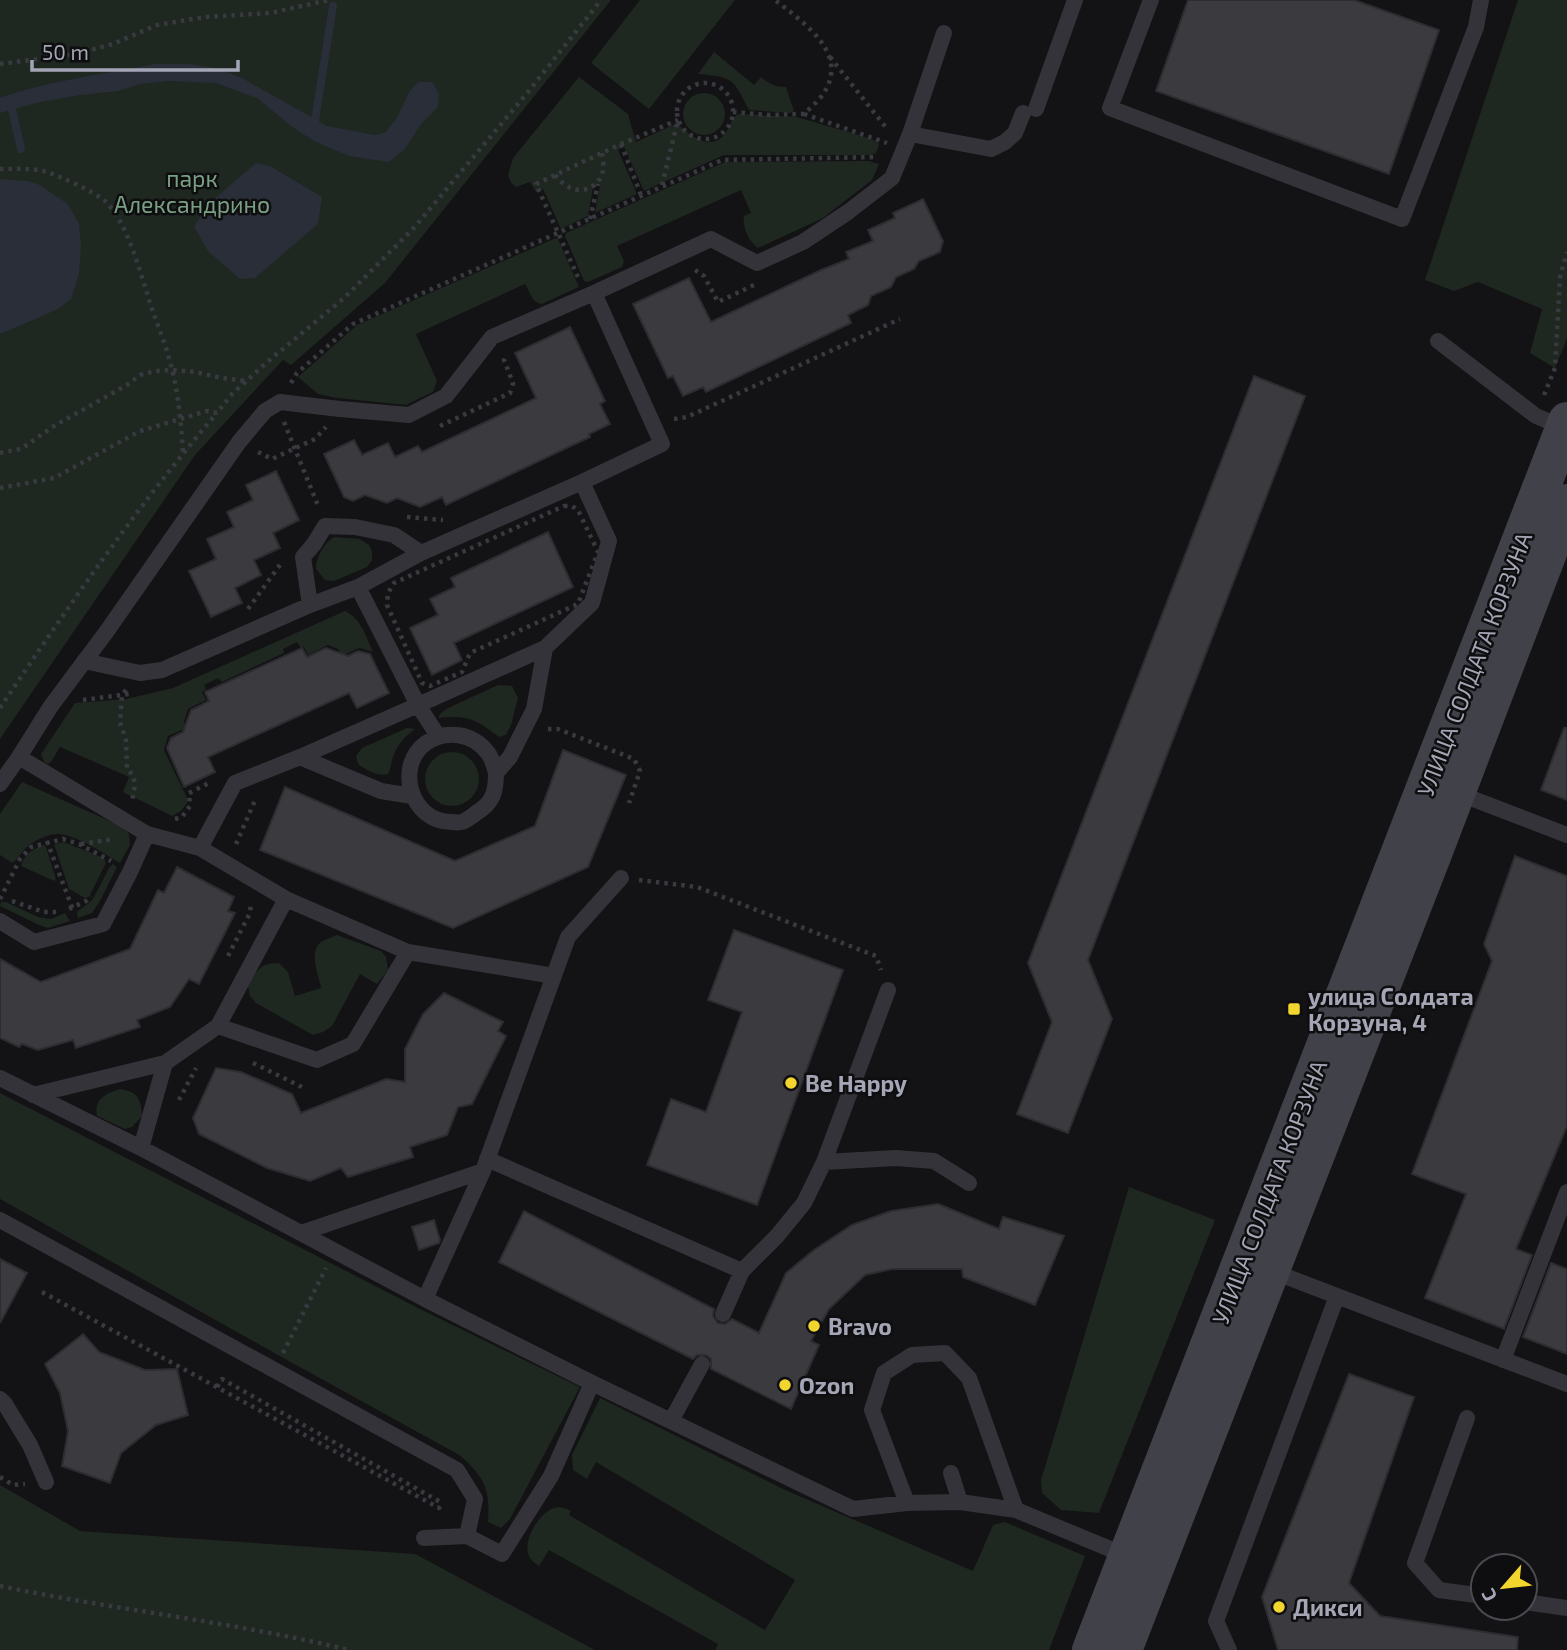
<svg xmlns="http://www.w3.org/2000/svg" width="1567" height="1650" font-family="'Exo 2',sans-serif">
	<style>
		.green { fill: #1f2721 }
		.water { fill: #292e38 }
		.lines { fill: none; stroke-linecap: round; stroke-linejoin: round }
		.stream { stroke: #292e38; stroke-width: 8 }
		.building { fill: #3a3a3f; stroke: #2d2c30; stroke-width: 2 }
		.path { stroke: #393a40; stroke-width: 4.5; stroke-dasharray: 3.5 5; stroke-linecap: butt }
		.lane { stroke: #343339; stroke-width: 16 }
		.secondary { stroke: #414249; stroke-width: 38 }
		.poi-dot { fill: #f2d62d; stroke: #0e0d0f; stroke-width: 2.5 }
		.labels { text-anchor: middle; dominant-baseline: central; stroke-width: 5; stroke-linejoin: round; paint-order: stroke }
		.park-label { font-size: 23px; fill: #7aa084; stroke: #0e0d0f }
		.street-label { font-size: 23px; fill: #a4a6b5; stroke: #0e0d0f }
		.poi-label { font-size: 23px; font-weight: bold; fill: #a4a6b5; stroke: #0e0d0f; text-anchor: start }
	</style>
	<rect width="100%" height="100%" fill="#131214"/>
	<path class="green" d="M 0,0 L 611,0 L 385,283 L 291,365 L 283,360 L 195,455 L 0,739 Z
		M 640,0 L 735,0 L 649,109 L 591,63 Z
		M 1518,0 L 1567,0 L 1567,339 L 1555,368 L 1530,353 L 1542,309 L 1478,282 L 1454,291 L 1425,280 Z
		M 714,52 L 754,85 L 761,77 C 770,84 775,87 786,87 L 794,111 L 790,113 L 749,110 C 733,79 734,77 698,74 Z
		M 579,77 L 628,114 L 636,142 L 673,125 L 679,125 C 691,136 710,152 725,134 C 730,127 731,119 738,114 L 797,117 L 862,136 L 876,141 L 879,144 L 876,153 L 870,155 L 724,155 L 644,191 L 624,147 L 618,150 L 637,194 L 595,213 L 600,185 L 593,188 L 588,216 L 561,229 L 543,189 L 536,192 L 530,182 L 516,187 L 511,183 L 508,175 L 513,158 Z
		M683 114a21 21 0 1 1 42 0a21 21 0 1 1-42 0Z
		M 869,161 L 879,164 L 872,180 L 823,218 L 758,248 C 749,242 742,227 744,216 L 751,213 L 741,190 L 617,246 L 624,261 L 622,267 L 588,282 L 584,281 L 565,236 L 566,233 L 725,162 Z
		M 556,238 L 558,239 L 579,287 L 542,304 C 531,302 530,292 525,284 L 416,334 L 437,381 L 433,392 L 406,405 L 337,398 L 318,394 L 298,377 L 357,325 Z
		M 334,537 L 360,539 L 369,545 L 372,551 L 372,560 L 367,567 L 334,581 L 325,580 L 316,569 C 316,557 324,543 334,537 Z
		M 345,611 C 361,618 366,637 373,652 L 359,648 L 342,656 L 338,649 L 328,645 L 308,655 L 304,647 L 301,648 L 297,642 L 283,649 L 284,653 L 222,682 L 218,678 L 204,685 L 206,689 L 202,692 L 206,700 L 188,709 L 184,722 L 186,728 L 168,736 L 164,750 L 187,798 L 187,803 L 181,811 L 172,816 L 123,792 L 129,777 L 60,747 L 51,762 L 48,764 L 44,762 L 41,754 L 75,703 L 126,699 L 173,688 Z
		M 498,685 L 512,686 L 518,698 L 511,725 L 506,735 L 499,737 C 475,719 468,715 438,718 L 441,713 L 448,708 Z
		M 407,728 L 415,729 C 405,736 397,745 393,757 C 391,763 391,768 388,774 C 378,777 366,770 358,764 L 356,756 L 362,748 Z
		M425 779a27 27 0 1 1 54 0a27 27 0 1 1-54 0Z
		M 22,782 L 121,826 L 129,834 L 130,845 L 120,863 C 104,854 77,835 58,834 C 50,834 38,839 32,843 C 23,848 20,858 12,863 L 0,855 L 0,814 Z
		M 64,842 L 104,858 L 106,863 L 89,897 L 85,898 L 69,889 L 54,844 Z
		M 44,845 L 46,847 L 56,879 L 54,881 L 21,866 C 24,855 33,848 44,845 Z
		M 113,864 L 117,867 L 100,901 L 92,913 L 78,918 L 77,912 C 82,907 88,904 93,899 L 109,868 Z
		M 1,902 L 6,902 L 38,917 L 51,919 L 65,913 L 70,921 L 48,928 L 39,925 L 0,906 Z
		M 337,935 L 381,951 L 386,957 L 388,970 L 377,984 L 360,974 L 332,1026 L 323,1032 L 313,1035 L 256,1003 L 250,996 L 248,986 C 257,971 259,963 279,963 L 288,972 L 295,996 L 321,988 C 319,975 308,953 321,942 C 325,939 333,937 337,935 Z
		M 121,1089 C 139,1093 141,1099 142,1116 L 132,1127 L 125,1129 L 97,1116 C 93,1099 108,1092 121,1089 Z
		M 0,1093 L 420,1309 L 580,1387 L 510,1519 L 501,1528 L 488,1522 C 490,1488 485,1479 461,1456 L 269,1350 L 0,1199 Z
		M 1129,1187 L 1215,1220 L 1099,1513 L 1061,1510 L 1042,1493 L 1041,1480 Z
		M 600,1398 L 783,1489 L 973,1571 L 993,1525 L 1005,1522 L 1085,1556 L 1049,1650 L 715,1650 L 718,1644 L 549,1550 L 539,1566 C 535,1563 530,1560 528,1554 C 524,1538 539,1513 554,1508 C 560,1506 565,1508 571,1511 L 569,1515 L 765,1630 L 795,1580 L 596,1462 L 587,1479 L 573,1470 L 572,1455 Z
		M 0,1485 L 80,1531 L 415,1554 L 595,1650 L 0,1650 Z"/>
	<path class="water" d="M 154,64 L 189,64 L 217,68 L 242,78 L 327,126 L 375,135 L 386,132 L 398,116 L 409,92 L 418,82 L 432,82 L 439,93 L 438,107 L 421,124 L 405,149 L 389,162 L 349,156 L 314,141 L 291,126 L 257,98 L 216,83 L 167,81 L 140,84 L 118,91 L 80,95 L 40,102 L 0,113 L 0,98 C 51,80 101,75 154,64 Z
		M 256,163 L 270,166 L 322,197 L 318,224 L 255,278 L 240,279 L 208,251 L 194,226 L 213,200 Z
		M 0,179 L 27,181 L 38,184 L 68,204 L 79,224 L 81,246 L 79,274 L 71,299 L 58,309 L 0,334 Z"/>
	<g class="lines">
		<path class="stream" d="M 10,101 L 21,149
			M 314,127 L 333,6"/>
	</g>
	<path class="building" d="M 1188,0 L 1354,0 L 1439,30 L 1389,174 L 1156,91 Z
		M 923,199 L 943,241 L 940,252 L 919,261 L 914,269 L 896,277 L 891,287 L 871,296 L 868,305 L 848,315 L 851,323 L 706,392 L 703,387 L 683,396 L 673,376 L 668,378 L 633,304 L 689,278 L 711,322 L 821,270 L 849,259 L 846,252 L 873,241 L 868,230 L 895,218 L 893,213 Z
		M 570,327 L 605,401 L 600,404 L 610,424 L 589,434 L 590,437 L 446,505 L 442,497 L 420,507 L 397,498 L 387,503 L 365,495 L 353,501 L 344,497 L 324,454 L 354,440 L 362,455 L 388,443 L 395,457 L 418,446 L 422,452 L 536,398 L 515,353 Z
		M 1254,376 L 1305,396 L 1088,960 L 1112,1019 L 1068,1133 L 1017,1114 L 1052,1022 L 1028,963 Z
		M 276,471 L 299,520 L 273,533 L 280,548 L 254,560 L 261,575 L 235,588 L 242,603 L 211,617 L 189,571 L 216,559 L 207,539 L 234,527 L 227,512 L 253,500 L 246,485 Z
		M 548,532 L 573,587 L 454,643 L 462,660 L 432,675 L 410,628 L 438,615 L 430,599 L 455,587 L 451,578 Z
		M 302,648 L 307,657 L 326,648 L 348,656 L 358,651 L 370,654 L 389,693 L 357,708 L 349,693 L 208,757 L 215,772 L 184,787 L 167,748 L 171,738 L 183,732 L 191,710 L 209,701 L 205,692 Z
		M 1564,728 L 1567,728 L 1567,800 L 1541,790 Z
		M 563,750 L 626,775 L 588,867 L 453,928 L 260,850 L 285,787 L 455,861 L 535,826 Z
		M 1515,856 L 1567,876 L 1567,1126 L 1516,1249 L 1532,1255 L 1504,1329 L 1425,1298 L 1466,1194 L 1412,1174 L 1492,961 L 1484,944 Z
		M 177,867 L 234,897 L 228,911 L 235,913 L 199,984 L 189,979 L 170,1007 L 137,1020 L 140,1027 L 76,1048 L 73,1040 L 38,1050 L 22,1044 L 19,1047 L 0,1038 L 0,959 L 41,982 L 130,949 L 158,890 L 164,893 Z
		M 734,930 L 843,970 L 757,1205 L 647,1165 L 671,1099 L 706,1112 L 742,1012 L 708,1000 Z
		M 444,993 L 503,1022 L 498,1031 L 506,1036 L 472,1104 L 458,1107 L 447,1135 L 410,1147 L 413,1157 L 348,1177 L 341,1168 L 310,1181 L 267,1168 L 199,1134 L 193,1118 L 216,1068 L 241,1072 L 292,1094 L 301,1113 L 386,1079 L 405,1082 L 405,1049 L 423,1014 Z
		M 938,1204 L 999,1229 L 1003,1217 L 1064,1236 L 1035,1305 L 963,1277 L 962,1269 L 892,1269 L 865,1275 L 829,1309 L 811,1341 L 819,1345 L 791,1409 L 711,1369 L 711,1359 L 706,1355 L 697,1355 L 693,1359 L 499,1262 L 524,1211 L 714,1309 L 713,1316 L 718,1323 L 725,1324 L 732,1319 L 759,1333 L 786,1273 L 814,1250 L 852,1225 L 891,1211 Z
		M 434,1220 L 440,1240 L 439,1243 L 419,1250 L 412,1227 Z
		M 0,1259 L 27,1273 L 0,1323 Z
		M 1551,1263 L 1567,1269 L 1567,1354 L 1523,1337 Z
		M 83,1334 L 99,1352 L 145,1370 L 177,1369 L 188,1415 L 156,1425 L 121,1453 L 110,1483 L 62,1466 L 68,1431 L 60,1393 L 45,1364 Z
		M 1349,1374 L 1414,1397 L 1349,1583 L 1380,1616 L 1518,1637 L 1517,1650 L 1278,1650 L 1262,1597 Z"/>
	<g class="lines">
		<path class="path" d="M 830,57 L 888,130
			M 0,64 L 76,54 L 113,44 L 157,25 L 205,17 L 270,13 L 329,0
			M677 111a28 28 0 1 1 56 0a28 28 0 1 1-56 0Z
			M 733,112 L 769,115 L 804,114 C 809,109 815,104 820,98 C 854,56 804,23 775,0
			M 804,114 L 887,143
			M 621,144 L 641,195
			M 0,169 C 14,169 29,168 43,171 C 58,175 93,191 105,201 C 126,221 138,265 147,293 C 153,315 163,336 169,358 C 178,389 181,421 183,453
			M 555,175 C 560,181 565,186 573,189 C 587,193 601,184 603,170 C 604,165 603,158 602,153
			M 662,185 L 678,120
			M 590,219 L 598,184
			M 695,270 L 704,276 L 718,302 L 756,284
			M 578,277 L 536,184 L 621,144 L 678,120
			M 291,383 L 297,373 L 353,324 L 722,160 L 878,157
			M 1544,395 L 1555,368 L 1560,277 L 1567,252
			M 674,419 L 687,417 L 900,319
			M 284,422 L 319,508
			M 440,426 L 510,393 L 513,383 L 504,360 L 505,356
			M 258,452 L 272,459 L 315,439 L 326,427
			M 0,453 L 21,449 L 54,426 L 127,385 L 140,375 L 155,371 L 172,370 L 195,372 L 222,378 L 246,381
			M 0,488 L 54,478 L 140,431 L 207,411 L 217,413 L 232,394 L 266,363 L 343,299 L 413,229 L 528,92 L 601,0
			M 564,506 L 572,506 L 578,510 L 598,552 L 578,604 L 470,653 L 462,672 L 430,686 L 422,683 L 387,605 L 388,593 L 394,583 Z
			M 407,517 L 443,520
			M 248,609 L 282,562
			M 126,690 L 122,695 L 120,722 L 126,740 L 127,769 L 133,775 L 135,785 L 132,801 L 133,801
			M 83,700 L 129,694
			M 0,708 C 68,607 137,506 217,413
			M 548,729 L 558,729 L 634,759 L 640,771 L 629,803
			M 175,819 L 182,817 L 190,806 L 189,793 L 211,782
			M 47,841 L 73,910
			M 81,844 L 114,839
			M 236,844 L 256,798
			M 639,880 L 697,887 L 876,956 L 881,970
			M 0,899 L 20,859 L 31,847 L 63,839 L 79,844 L 111,861
			M 12,901 L 44,912 L 57,912
			M 69,909 L 86,901 L 91,896
			M 228,956 L 250,913 L 251,903
			M 253,1063 L 304,1088
			M 179,1100 L 196,1068
			M 42,1292 L 439,1508 L 442,1503
			M 283,1353 L 326,1268
			M 217,1387 L 222,1379 L 442,1503
			M 0,1477 L 13,1485 L 25,1484
			M 0,1586 C 116,1610 234,1622 349,1650"/>
		<path class="lane" d="M 1151,0 L 1110,108 L 1402,219 L 1476,27 L 1481,0
			M 1036,109 L 1075,0
			M 910,134 L 991,149 L 1005,142 L 1015,133 L 1023,113
			M 594,293 L 711,239 L 757,263 L 803,242 L 848,212 L 892,178 L 910,134 L 944,33
			M 1438,341 L 1536,416 L 1564,428
			M 358,587 L 418,705 L 438,736
			M 310,605 L 303,557 L 314,544 L 325,526 L 355,527 L 394,535 L 421,553
			M 19,757 L 147,834 L 200,848 L 286,899 L 408,952 L 554,976
			M 300,757 L 381,791 L 412,796
			M 496,773 C 494,766 492,758 488,753 C 473,733 446,729 426,743 C 394,766 411,822 451,822 C 455,822 459,823 462,822 C 467,820 472,816 476,813 C 493,803 496,792 496,773 L 510,757 L 534,709 L 545,648
			M 0,784 L 19,757 L 51,706 L 107,631 L 239,442 L 265,411 L 280,402 L 340,409 L 409,415 L 446,396 L 492,337 L 594,293 L 662,444 L 582,482 L 421,553 L 358,587 L 310,605 L 162,670 L 140,673 L 84,661
			M 1455,792 L 1567,835
			M 200,848 L 235,783 L 300,757 L 418,705 L 545,648 L 592,603 L 609,541 L 582,482
			M 0,921 L 34,942 L 103,924 L 130,872 L 147,834
			M 218,1026 L 286,899
			M 0,1078 L 141,1148 L 425,1299 L 592,1383 L 853,1509 L 907,1503 L 960,1502 L 1016,1510 L 1127,1556
			M 33,1095 L 165,1063 L 218,1026 L 317,1060 L 353,1044 L 408,952
			M 141,1148 L 165,1063
			M 487,1159 L 742,1271 L 777,1236 L 804,1203 L 824,1162 L 888,990
			M 824,1162 L 896,1158 L 934,1161 L 969,1183
			M 0,1220 L 457,1470 L 475,1499 L 467,1536 L 502,1554 L 551,1476 L 592,1383
			M 301,1233 L 483,1171 L 568,937 L 621,878
			M 1269,1270 L 1567,1384
			M 425,1299 L 483,1171
			M 723,1314 L 742,1271
			M 1503,1360 L 1567,1192
			M 0,1399 L 5,1404 L 30,1445 L 46,1482
			M 1467,1418 L 1415,1563 L 1439,1590 L 1483,1596
			M 671,1421 L 702,1364
			M 951,1473 L 960,1502
			M 907,1503 L 872,1410 L 884,1373 L 912,1355 L 945,1353 L 969,1378 L 1016,1510
			M 424,1538 L 467,1536
			M 1525,1602 L 1567,1608
			M 1229,1650 L 1216,1621 L 1337,1296"/>
		<path class="secondary" d="M 1091,1650 L 1567,421
			M 1123,1650 L 1434,851 L 1567,503"/>
	</g>
	<g class="poi-dot">
		<rect x="1287" y="1002" width="14" height="14" rx="3.5"/>
		<circle cx="791" cy="1083" r="7"/>
		<circle cx="814" cy="1326" r="7"/>
		<circle cx="785" cy="1385" r="7"/>
		<circle cx="1279" cy="1607" r="7"/>
	</g>
	<g class="labels">
		<g class="park-label">
			<text x="192" y="178">парк<tspan x="192" dy="26">Александрино</tspan></text>
		</g>
		<g class="street-label">
			<text transform="translate(1474 664) rotate(-69)">УЛИЦА СОЛДАТА КОРЗУНА</text>
			<text transform="translate(1269 1192) rotate(-69)">УЛИЦА СОЛДАТА КОРЗУНА</text>
		</g>
		<g class="poi-label">
			<text x="1308" y="996">улица Солдата<tspan x="1308" dy="26">Корзуна, 4</tspan></text>
			<text x="805" y="1083">Be Happy</text>
			<text x="828" y="1326">Bravo</text>
			<text x="799" y="1385">Ozon</text>
			<text x="1293" y="1607">Дикси</text>
		</g>
	</g>
	<g transform="translate(1504 1587) rotate(242)"><circle r="33" fill="#0e0d0f" stroke="#4a4a51" stroke-width="2"/>
	<path d="M0-5L12 26L0 18L-12 26Z" fill="#f2d62d"/>
	<text y="-10" font-size="19" font-weight="bold" text-anchor="middle" fill="#a4a6b5">С</text>
	</g>
	<path d="M32 60v10h206v-10" fill="none" stroke="#a4a6b5" stroke-width="3.5"/>
	<text x="42" y="60" font-size="21" fill="#a4a6b5" stroke="#0e0d0f" stroke-width="5" paint-order="stroke">50 m</text>
</svg>
